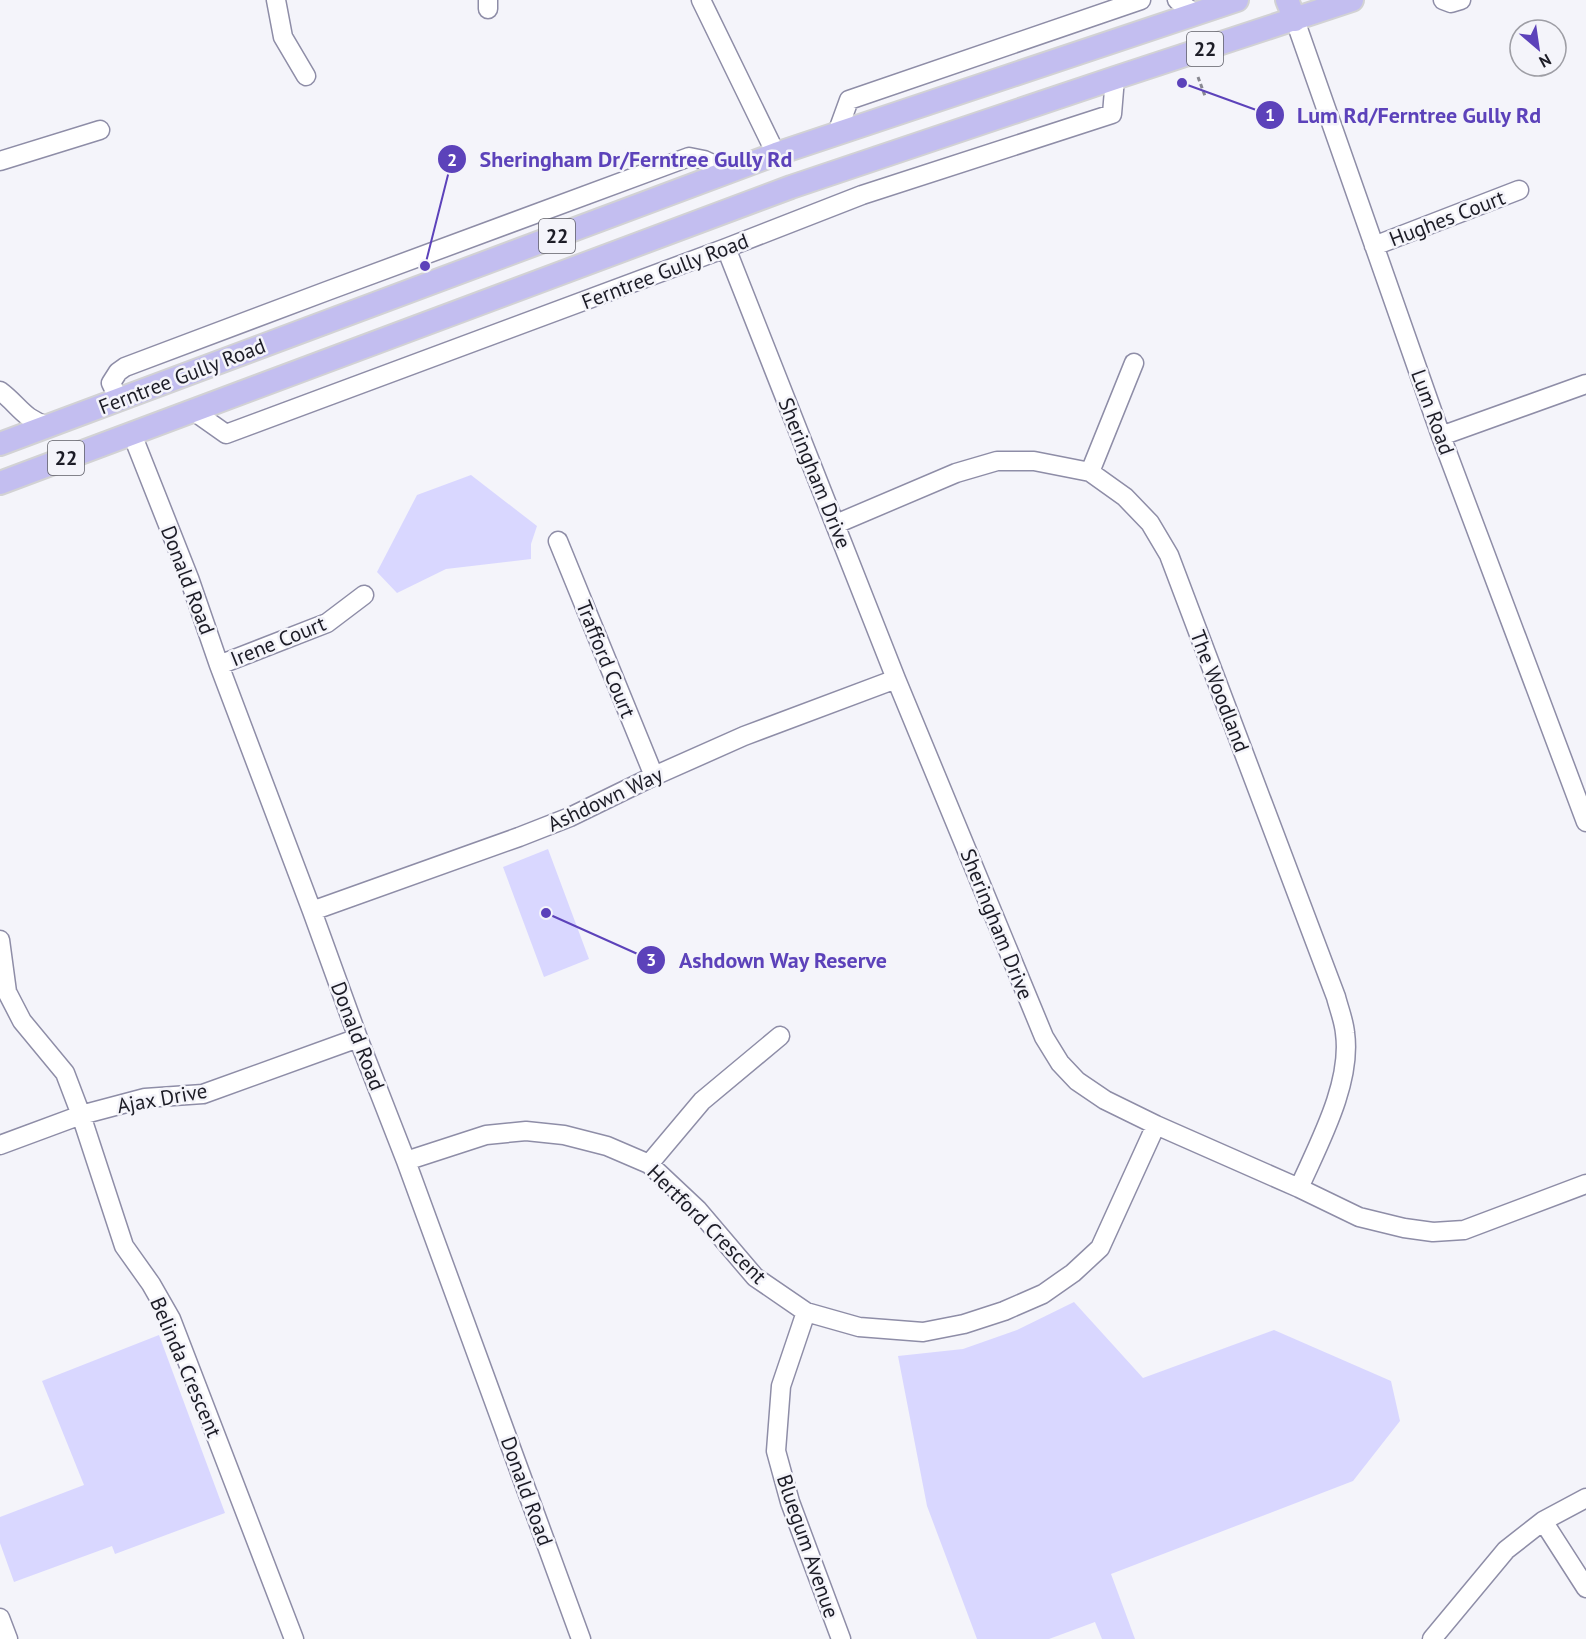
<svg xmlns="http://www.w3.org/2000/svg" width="1586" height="1639" font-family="'PT Sans',sans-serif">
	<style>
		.green { fill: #d9d7ff }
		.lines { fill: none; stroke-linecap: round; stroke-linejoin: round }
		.minor-casing { stroke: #8e8da7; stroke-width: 21 }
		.major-casing { stroke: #d2d2d4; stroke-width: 26 }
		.path { stroke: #898991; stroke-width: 3; stroke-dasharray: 4.5 3; stroke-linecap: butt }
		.minor { stroke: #fff; stroke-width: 18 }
		.major { stroke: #c3bef0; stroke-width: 22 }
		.labels { text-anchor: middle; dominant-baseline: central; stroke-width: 5; stroke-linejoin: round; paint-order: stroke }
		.shield { fill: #f4f4fa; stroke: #5d5d66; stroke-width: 1.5 }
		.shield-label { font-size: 20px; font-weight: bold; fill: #1c1c26 }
		.street-label { font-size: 21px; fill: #1c1c26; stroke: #f4f4fa }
		.leader { fill: none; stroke: #5c42ba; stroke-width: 2 }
		.callout-dot { fill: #5c42ba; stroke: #f4f4fa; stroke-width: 2 }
		.mark-label { font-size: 18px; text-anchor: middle; font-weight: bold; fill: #fff }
		.callout-label { font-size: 22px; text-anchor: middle; font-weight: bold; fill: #5c42ba; stroke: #f4f4fa; stroke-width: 5; stroke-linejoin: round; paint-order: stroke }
	</style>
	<rect width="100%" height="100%" fill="#f4f4fa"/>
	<path class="green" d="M 471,475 L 537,526 L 531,544 L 531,559 L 446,569 L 397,593 L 377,572 L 417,495 Z
		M 548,849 L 589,959 L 544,977 L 503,867 Z
		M 1074,1302 L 1143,1378 L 1274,1330 L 1391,1381 L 1400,1421 L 1353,1481 L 1111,1574 L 1135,1639 L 1102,1639 L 1095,1622 L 1049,1639 L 977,1639 L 927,1506 L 898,1356 L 963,1349 L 1017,1330 Z
		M 159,1335 L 225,1513 L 115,1554 L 112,1546 L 14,1582 L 0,1543 L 0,1517 L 84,1485 L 42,1381 Z"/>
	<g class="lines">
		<defs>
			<path id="minor" d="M 276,0 L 283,37 L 306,76
				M 701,0 L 776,154
				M 1177,0 L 1195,14
				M 1443,0 L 1451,3 L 1461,0
				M 488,9 L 488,0
				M 1295,20 L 1441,436 L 1586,822
				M 837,133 L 849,100 L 1141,0
				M 0,161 L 100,130
				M 1374,246 L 1519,190
				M 726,248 L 896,679 L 1044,1037 L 1060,1063 L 1077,1081 L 1105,1100 L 1156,1125 L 1299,1188 L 1359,1217 L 1404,1228 L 1433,1232 L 1464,1230 L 1586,1184
				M 0,391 C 19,405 23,419 48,426
				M 119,400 L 111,383 L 118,372 L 125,367 L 327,291 L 689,157 L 704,160 L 730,172
				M 192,410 L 226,434 L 726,248 L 862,195 L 1112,114 L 1115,78
				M 132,434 L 189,578 L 219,665 L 312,911 L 358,1038 L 406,1161 L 581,1639
				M 1441,436 L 1586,384
				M 1090,472 L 1134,363
				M 836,524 L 956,473 L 997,461 L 1034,461 L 1090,472 L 1125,497 L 1150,523 L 1169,555 L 1336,997 C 1339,1009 1344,1021 1345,1033 C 1352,1083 1319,1143 1299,1188
				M 558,541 L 654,776
				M 219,665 L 327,623 L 364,595
				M 312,911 L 519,837 L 570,817 L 654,776 L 744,736 L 896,679
				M 0,940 L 7,992 L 22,1021 L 65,1073 L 81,1115 L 124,1246 L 151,1284 L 171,1319 L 294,1639
				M 0,1145 L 81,1115 L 145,1098 L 203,1094 L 358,1038
				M 406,1161 L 486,1135 L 526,1131 L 564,1135 L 607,1146 L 649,1164 L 698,1210 L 755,1277 L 806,1312 L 859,1327 L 923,1332 L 964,1324 L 1004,1311 L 1043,1294 L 1073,1273 L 1100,1248 L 1156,1125
				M 649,1164 L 702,1101 L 780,1036
				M 806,1312 L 781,1386 L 776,1451 L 790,1502 L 841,1639
				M 1543,1521 L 1586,1588
				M 0,1618 L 8,1639
				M 1432,1639 L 1506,1550 L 1543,1521 L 1586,1498"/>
			<path id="major" d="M 1287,0 L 1295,20
				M 0,444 L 776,154 L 1237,0
				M 0,483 L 791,187 L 1115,78 L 1352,0"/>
		</defs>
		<use href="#minor" class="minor-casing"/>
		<use href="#major" class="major-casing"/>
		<path class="path" d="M 1198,77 L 1205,96"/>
		<use href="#minor" class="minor"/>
		<use href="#major" class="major"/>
	</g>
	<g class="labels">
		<g class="shield">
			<rect x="1187" y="32" width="36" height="34" rx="4.5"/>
			<rect x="539" y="219" width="36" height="34" rx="4.5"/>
			<rect x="48" y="441" width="36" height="34" rx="4.5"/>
		</g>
		<g class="shield-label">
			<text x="1205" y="49">22</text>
			<text x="557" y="236">22</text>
			<text x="66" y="458">22</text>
		</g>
		<g class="street-label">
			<text transform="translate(1447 218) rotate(-21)">Hughes Court</text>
			<text transform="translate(665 271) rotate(-21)">Ferntree Gully Road</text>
			<text transform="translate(182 376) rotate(-21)">Ferntree Gully Road</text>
			<text transform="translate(1433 412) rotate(70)">Lum Road</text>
			<text transform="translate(815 473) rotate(68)">Sheringham Drive</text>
			<text transform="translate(188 580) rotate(69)">Donald Road</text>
			<text transform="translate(278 641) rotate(-22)">Irene Court</text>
			<text transform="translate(606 659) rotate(68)">Trafford Court</text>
			<text transform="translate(1220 691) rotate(69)">The Woodland</text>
			<text transform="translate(605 799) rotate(-25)">Ashdown Way</text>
			<text transform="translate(997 924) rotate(68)">Sheringham Drive</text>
			<text transform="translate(358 1036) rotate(69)">Donald Road</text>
			<text transform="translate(162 1098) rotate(-10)">Ajax Drive</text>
			<text transform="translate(707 1224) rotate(45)">Hertford Crescent</text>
			<text transform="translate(186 1367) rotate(67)">Belinda Crescent</text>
			<text transform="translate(527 1491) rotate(70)">Donald Road</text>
			<text transform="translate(808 1546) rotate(71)">Bluegum Avenue</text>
		</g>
	</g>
	<path class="leader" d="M1182 83L1270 115M425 266L452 159M546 913L651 960"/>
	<g class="callout-dot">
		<circle cx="1182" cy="83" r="6"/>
		<circle cx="425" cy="266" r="6"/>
		<circle cx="546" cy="913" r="6"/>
		<circle cx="1270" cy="115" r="15"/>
		<circle cx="452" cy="159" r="15"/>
		<circle cx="651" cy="960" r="15"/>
	</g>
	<g class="mark-label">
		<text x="1270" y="121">1</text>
		<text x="452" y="166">2</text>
		<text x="651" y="966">3</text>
	</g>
	<g class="callout-label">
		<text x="1419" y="123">Lum Rd/Ferntree Gully Rd</text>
		<text x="636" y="167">Sheringham Dr/Ferntree Gully Rd</text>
		<text x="783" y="968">Ashdown Way Reserve</text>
	</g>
	<g transform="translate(1538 48) rotate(151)"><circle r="28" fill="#f4f4fa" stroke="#9e9ea5" stroke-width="1.5"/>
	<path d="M0-4.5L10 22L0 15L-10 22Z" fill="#5c42ba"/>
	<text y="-9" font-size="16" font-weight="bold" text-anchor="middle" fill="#1c1c26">N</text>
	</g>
</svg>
